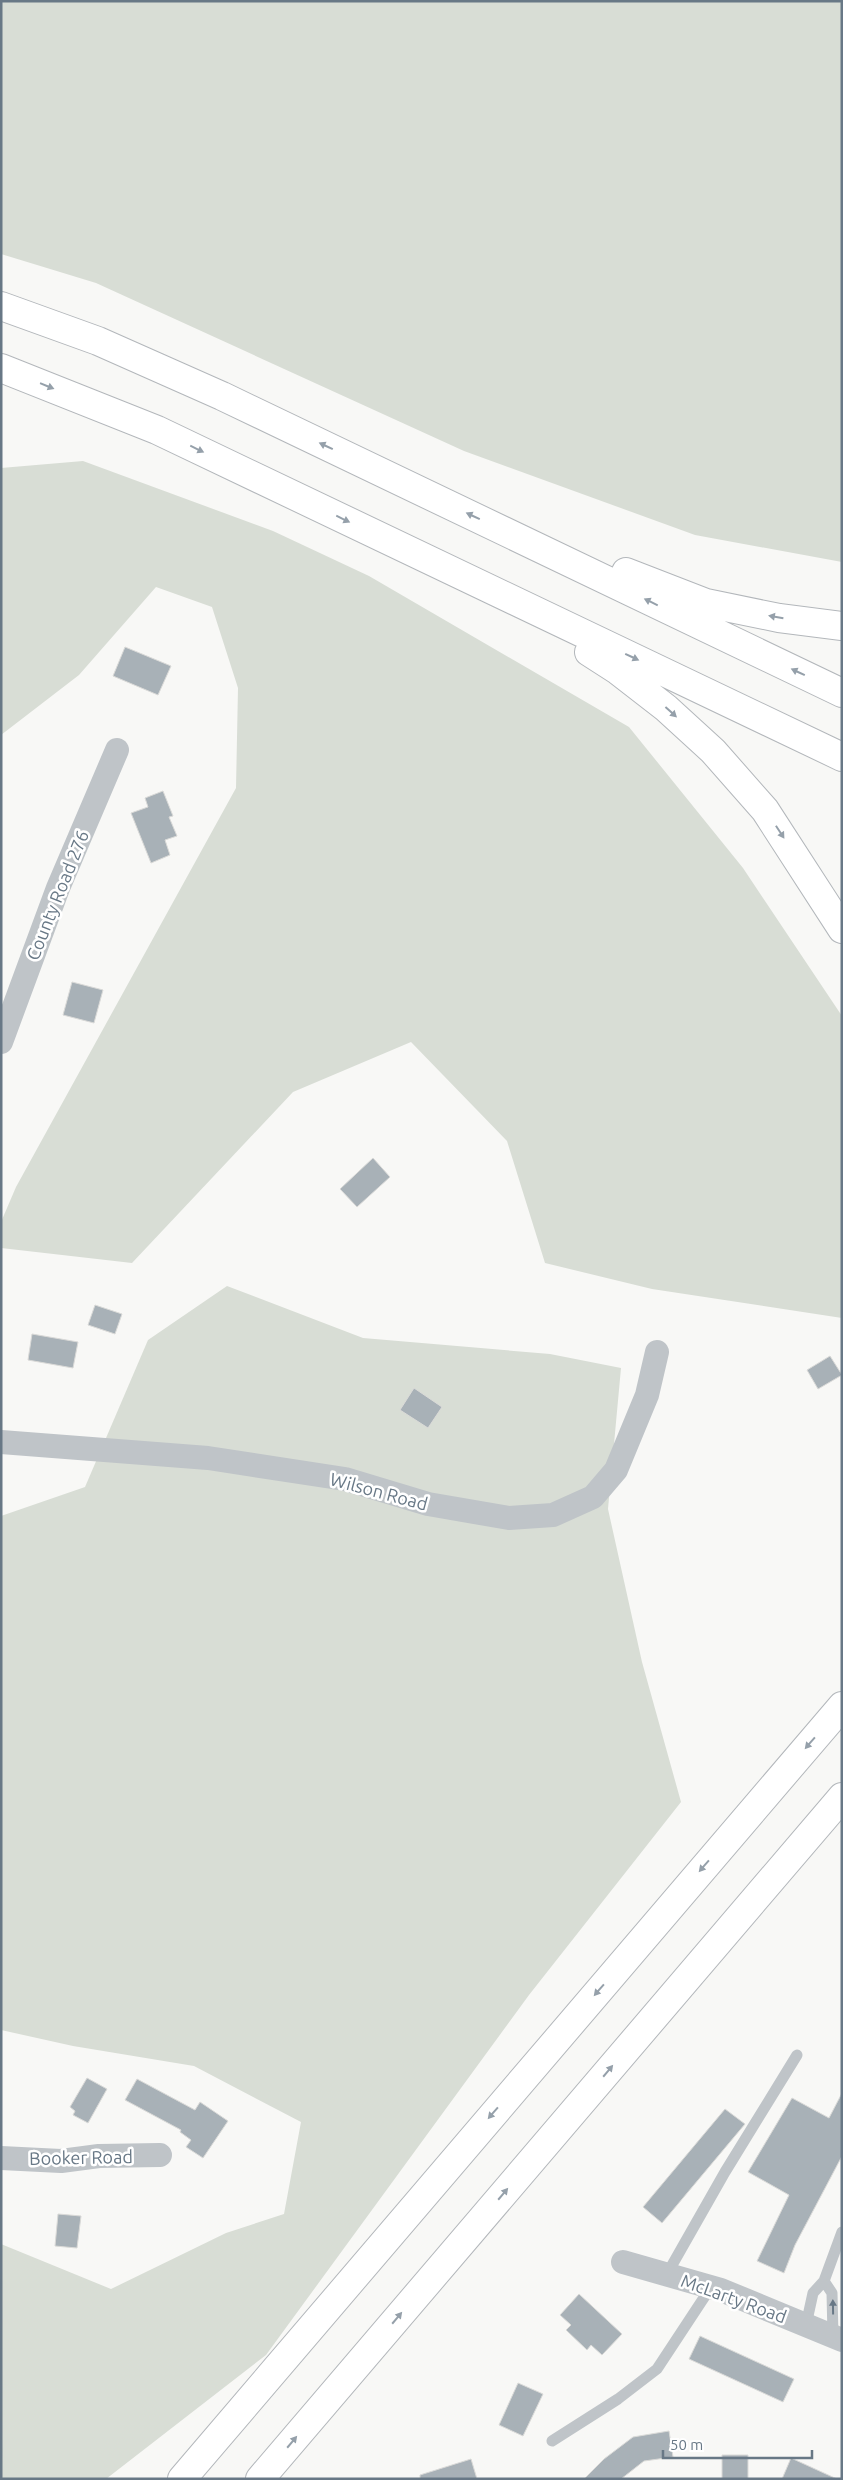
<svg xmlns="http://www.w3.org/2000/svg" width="843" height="2480" font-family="Ubuntu,sans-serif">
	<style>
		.green { fill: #d8ddd5 }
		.building { fill: #a8b1b7; stroke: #dadad8 }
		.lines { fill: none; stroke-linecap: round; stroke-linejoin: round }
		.highway-casing { stroke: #b3b7bb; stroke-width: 30 }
		.lane { stroke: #bfc4c8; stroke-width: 11 }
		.street { stroke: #bfc4c8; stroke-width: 24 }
		.highway { stroke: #fff; stroke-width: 28 }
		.oneway { fill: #95a0aa }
		.oneway2 { fill: #687886 }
		.labels { text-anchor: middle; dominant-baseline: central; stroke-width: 5; stroke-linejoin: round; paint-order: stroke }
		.street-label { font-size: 18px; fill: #687886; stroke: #fff }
	</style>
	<rect width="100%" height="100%" fill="#f8f8f6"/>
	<path class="green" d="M 1,1 L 842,1 L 842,562 L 695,535 L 464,451 L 96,283 L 1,254 Z
		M 83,461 L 273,531 L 369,576 L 629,727 L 743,868 L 842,1016 L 842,1318 L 652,1289 L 545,1263 L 507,1141 L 411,1042 L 293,1092 L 132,1263 L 1,1248 L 1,1222 L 16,1187 L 236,788 L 238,688 L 212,607 L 156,587 L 79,675 L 1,735 L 1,468 Z
		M 227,1286 L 363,1338 L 550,1354 L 621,1368 L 608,1509 L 642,1662 L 681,1802 L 529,1995 L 266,2355 L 106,2479 L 1,2479 L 1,2244 L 111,2289 L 226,2233 L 284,2214 L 301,2122 L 194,2066 L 73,2046 L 1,2030 L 1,1516 L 85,1487 L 148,1340 Z"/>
	<path class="building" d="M 125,647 L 171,666 L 158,695 L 113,676 Z
		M 163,791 L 173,816 L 169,817 L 177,836 L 165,840 L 170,855 L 151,863 L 131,813 L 148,807 L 145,798 Z
		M 72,982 L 103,990 L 94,1023 L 63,1015 Z
		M 373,1158 L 390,1177 L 357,1207 L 340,1189 Z
		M 95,1305 L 122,1314 L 115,1334 L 88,1325 Z
		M 32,1334 L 78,1342 L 73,1368 L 28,1360 Z
		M 830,1356 L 842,1375 L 818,1389 L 807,1370 Z
		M 414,1388 L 442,1407 L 428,1428 L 400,1410 Z
		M 87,2078 L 107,2089 L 88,2123 L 73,2115 L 75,2111 L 70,2107 Z
		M 137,2079 L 195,2110 L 200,2102 L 228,2121 L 203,2158 L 186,2147 L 191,2140 L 180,2132 L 181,2130 L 125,2100 Z
		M 842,2093 L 842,2156 L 795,2245 L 784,2273 L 757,2261 L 789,2195 L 748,2172 L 792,2098 L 829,2118 Z
		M 725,2109 L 745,2124 L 662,2223 L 643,2207 Z
		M 58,2214 L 81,2216 L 77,2248 L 55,2246 Z
		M 579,2294 L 622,2334 L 602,2355 L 591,2345 L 587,2350 L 566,2330 L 571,2325 L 560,2315 Z
		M 700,2336 L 794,2379 L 783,2402 L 689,2359 Z
		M 518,2383 L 543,2394 L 523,2436 L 499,2425 Z
		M 669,2431 L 673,2457 L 644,2461 L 621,2479 L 584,2479 L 604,2459 L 633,2437 Z
		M 722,2455 L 748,2455 L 748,2479 L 722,2479 Z
		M 791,2458 L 837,2479 L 782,2479 Z
		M 471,2459 L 477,2479 L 420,2479 L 420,2475 Z"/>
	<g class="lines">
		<defs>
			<path id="highway" d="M 1,306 L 98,341 L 222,396 L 842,693
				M 1,368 L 157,430 L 842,757
				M 626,572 L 706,603 L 779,618 L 842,626
				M 589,652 L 617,670 L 666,708 L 713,751 L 765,810 L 842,929
				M 182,2479 L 842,1706
				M 260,2479 L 842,1797"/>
		</defs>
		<use href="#highway" class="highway-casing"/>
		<path class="lane" d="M 667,2274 L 725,2172 L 797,2055
			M 824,2281 L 832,2293 L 833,2336
			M 806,2325 L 813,2293 L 824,2281 L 842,2232
			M 552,2441 L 618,2399 L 657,2369 L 711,2287"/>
		<path class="street" d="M 1,1042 L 58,888 L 117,750
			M 1,1442 L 208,1458 L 345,1479 L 428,1504 L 509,1518 L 553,1515 L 593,1497 L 616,1470 L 647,1395 L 657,1352
			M 1,2158 L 61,2161 L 99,2156 L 160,2155
			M 623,2262 L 721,2290 L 842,2340"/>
		<use href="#highway" class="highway"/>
	</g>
	<defs><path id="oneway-solid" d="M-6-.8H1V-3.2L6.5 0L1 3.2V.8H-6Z" transform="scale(1.25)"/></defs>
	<g class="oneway">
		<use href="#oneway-solid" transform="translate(47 386) rotate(22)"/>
		<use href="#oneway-solid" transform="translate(326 446) rotate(-155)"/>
		<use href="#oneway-solid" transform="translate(197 449) rotate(26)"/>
		<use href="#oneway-solid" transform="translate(473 516) rotate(-155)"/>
		<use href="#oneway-solid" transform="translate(343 519) rotate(26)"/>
		<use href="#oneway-solid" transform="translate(651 602) rotate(-154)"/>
		<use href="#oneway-solid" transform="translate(776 617) rotate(-170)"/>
		<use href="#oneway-solid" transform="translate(632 657) rotate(25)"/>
		<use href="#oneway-solid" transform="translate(798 672) rotate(-155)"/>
		<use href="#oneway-solid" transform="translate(671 712) rotate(42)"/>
		<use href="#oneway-solid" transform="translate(780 832) rotate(57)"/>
		<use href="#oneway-solid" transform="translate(810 1743) rotate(131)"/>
		<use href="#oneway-solid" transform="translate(704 1866) rotate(131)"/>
		<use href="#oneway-solid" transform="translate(599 1990) rotate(131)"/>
		<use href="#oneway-solid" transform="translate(608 2071) rotate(-50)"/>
		<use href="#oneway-solid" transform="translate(493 2113) rotate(131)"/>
		<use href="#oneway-solid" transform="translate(503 2194) rotate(-50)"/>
		<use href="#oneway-solid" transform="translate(397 2318) rotate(-50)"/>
		<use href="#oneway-solid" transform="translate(292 2442) rotate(-50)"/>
	</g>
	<use class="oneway2" href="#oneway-solid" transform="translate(833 2307) rotate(-91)"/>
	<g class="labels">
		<g class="street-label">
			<text transform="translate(57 895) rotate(-68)">County Road 276</text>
			<text transform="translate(379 1491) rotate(15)">Wilson Road</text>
			<text transform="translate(81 2157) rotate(-1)">Booker Road</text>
			<text transform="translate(734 2298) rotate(20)">McLarty Road</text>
		</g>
	</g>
	<rect width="843" height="2480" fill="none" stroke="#687886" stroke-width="5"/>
	<path d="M663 2450v8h149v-8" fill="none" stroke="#687886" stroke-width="2.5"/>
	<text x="670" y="2450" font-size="15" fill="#687886" stroke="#ffffff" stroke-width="4" paint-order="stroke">50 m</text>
</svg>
